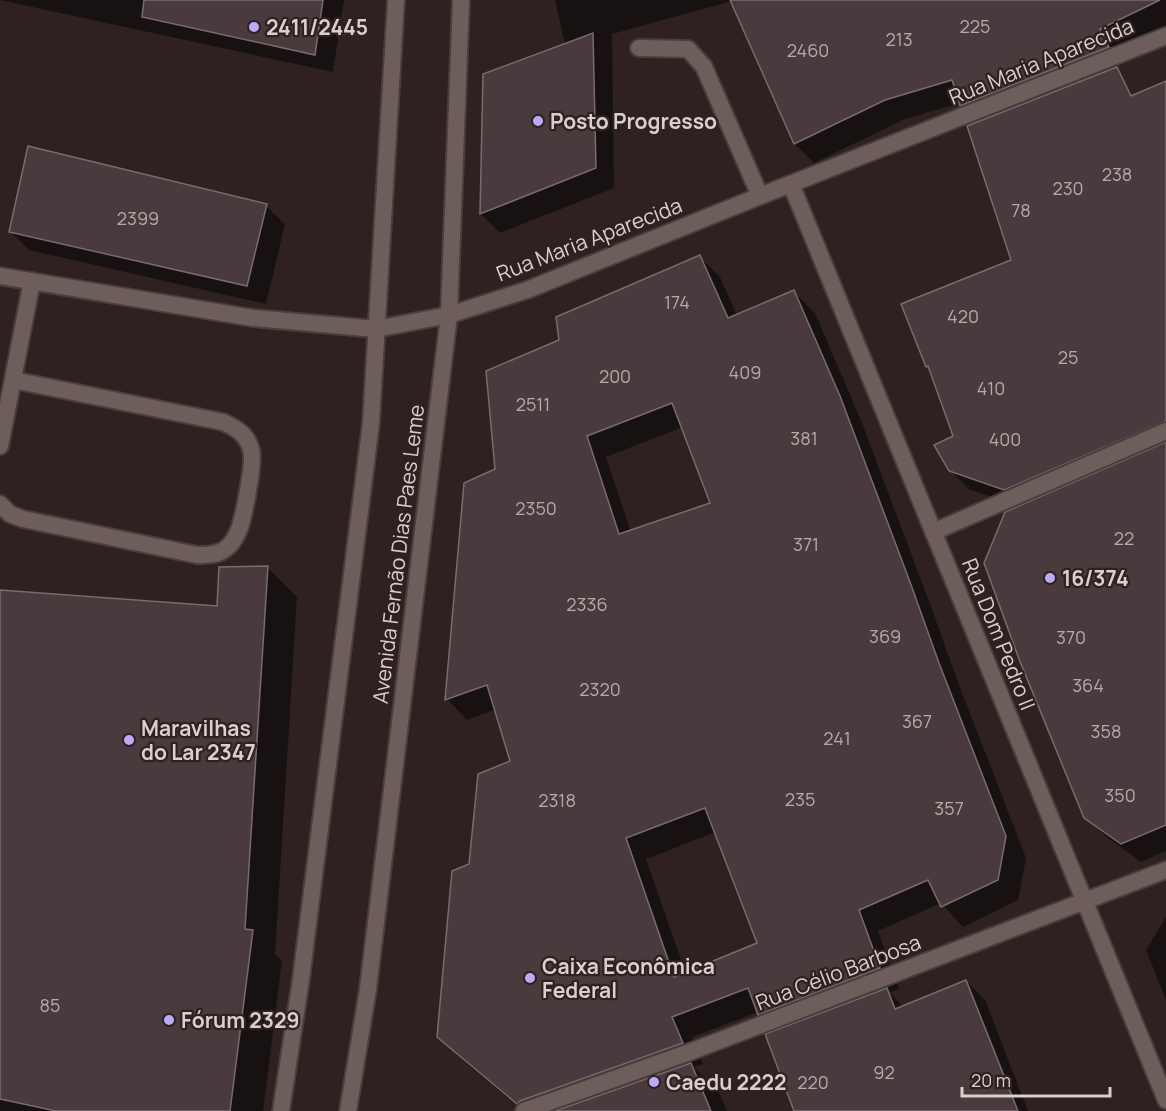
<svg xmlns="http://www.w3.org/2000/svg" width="1166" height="1111" font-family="Manrope,sans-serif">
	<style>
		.shadow { fill: #0007; fill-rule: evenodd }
		.building { fill: #483a3d; stroke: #7a6b6e; stroke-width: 1.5; fill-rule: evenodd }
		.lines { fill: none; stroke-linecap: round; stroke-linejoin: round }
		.service-casing { stroke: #483e3d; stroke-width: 20 }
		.minor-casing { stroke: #483e3d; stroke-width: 20 }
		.secondary-casing { stroke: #483e3d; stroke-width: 20 }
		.service { stroke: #6d5e5c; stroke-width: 16 }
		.minor { stroke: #6d5e5c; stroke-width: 16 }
		.secondary { stroke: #6d5e5c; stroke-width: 16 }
		.poi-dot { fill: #bbaaf6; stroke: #2e2120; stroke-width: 2 }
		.labels { text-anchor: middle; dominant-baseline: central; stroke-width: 4.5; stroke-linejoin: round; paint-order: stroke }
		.number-label { font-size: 18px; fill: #b4aaaa }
		.poi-label { font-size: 21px; font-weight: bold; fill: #d8cfce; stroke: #2e2120; text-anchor: start }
		.street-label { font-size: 21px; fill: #d8cfce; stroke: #2e2120 }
	</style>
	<rect width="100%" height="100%" fill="#2e2120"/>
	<path class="shadow" d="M 0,0 L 344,0 L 333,72 Z
		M 555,0 L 1166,0 L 1166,25 L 978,116 L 964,102 L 905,119 L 814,163 L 795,144 L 732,1 L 612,34 L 614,188 L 500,233 L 481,214 L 484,75 L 565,45 Z
		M 1166,82 L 1166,411 L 1073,449 L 1086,480 L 1166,462 L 1166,851 L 1141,862 L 1105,836 L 1086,817 L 1021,507 L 969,489 L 950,470 L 955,437 L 931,370 L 928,366 L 1012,261 L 1128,93 L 1132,97 Z
		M 266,206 L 285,224 L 266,304 L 29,250 L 11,232 Z
		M 700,257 L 720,277 L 737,316 L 794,292 L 815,313 L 860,418 L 930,604 L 959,685 L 1026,858 L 1018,900 L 963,927 L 941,903 L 878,931 L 899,989 L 890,993 L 904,1007 L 966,981 L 985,1000 L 1028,1111 L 795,1111 L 777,1032 L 758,1012 L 692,1037 L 703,1064 L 694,1067 L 719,1093 L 727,1111 L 523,1111 L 459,1057 L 438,1036 L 512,762 L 496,709 L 467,720 L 447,699 L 496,470 L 561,341 ZM 683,427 L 712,503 L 631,532 L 606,457 ZM 716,832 L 759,944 L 686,974 L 646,859 Z
		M 267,567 L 297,597 L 275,954 L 282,961 L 263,1111 L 0,1111 L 0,592 L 219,607 Z
		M 1166,917 L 1166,1000 L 1146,950 Z"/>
	<path class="building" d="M 144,0 L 323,0 L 315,55 L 142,17 Z
		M 730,0 L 1160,0 L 1100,29 L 1109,47 L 960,106 L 952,80 L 885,100 L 794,144 Z
		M 593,33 L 596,168 L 480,214 L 483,74 Z
		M 1117,67 L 1131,96 L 1166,81 L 1166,421 L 1004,490 L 949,471 L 934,445 L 953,436 L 928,366 L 926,367 L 901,304 L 1011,260 L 967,126 Z
		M 28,146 L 267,204 L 247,286 L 9,232 Z
		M 700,255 L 728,318 L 794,290 L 840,396 L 910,582 L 939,663 L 1006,836 L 998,880 L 941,907 L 928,880 L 859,910 L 880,968 L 758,1015 L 748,988 L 672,1017 L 683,1043 L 520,1101 L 517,1104 L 437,1037 L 452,871 L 469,864 L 478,774 L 510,761 L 487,685 L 445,700 L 464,483 L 495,469 L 486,371 L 559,340 L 556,317 ZM 672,403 L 710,503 L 619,534 L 587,436 ZM 705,808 L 757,943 L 674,977 L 626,838 Z
		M 1166,442 L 1166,825 L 1121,844 L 1084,818 L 1019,659 L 984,563 L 1005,512 Z
		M 268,566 L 245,929 L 253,930 L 230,1111 L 56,1111 L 0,1099 L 0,590 L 217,606 L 219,567 Z
		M 966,980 L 1018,1111 L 794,1111 L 765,1034 L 887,988 L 895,1009 Z
		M 691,1063 L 711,1111 L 555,1111 Z"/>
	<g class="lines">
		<defs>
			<path id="service" d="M 639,48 L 688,49 L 704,67 L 760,196
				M 0,446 L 32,281
				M 0,504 L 10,514 L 23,519 L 197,555 C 207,555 216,555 224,550 C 232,545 237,535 240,527 C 244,514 255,461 251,450 C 248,435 236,428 223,422 L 13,380"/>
			<path id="minor" d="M 791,184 L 1166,1100
				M 0,276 L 253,318 L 376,329 L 449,315 L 527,290 L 760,196 L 1166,36
				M 933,532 L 1166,431
				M 524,1111 L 687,1053 L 1166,870"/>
			<path id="secondary" d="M 281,1111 L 301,979 L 371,423 L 396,0
				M 348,1111 L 368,989 L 449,315 L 461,0"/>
		</defs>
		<use href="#service" class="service-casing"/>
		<use href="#minor" class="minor-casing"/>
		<use href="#secondary" class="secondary-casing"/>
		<use href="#service" class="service"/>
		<use href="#minor" class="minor"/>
		<use href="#secondary" class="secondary"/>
	</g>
	<g class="poi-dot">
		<circle cx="254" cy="27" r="6"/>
		<circle cx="538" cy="121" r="6"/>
		<circle cx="1050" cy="578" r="6"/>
		<circle cx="129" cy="740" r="6"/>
		<circle cx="530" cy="978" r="6"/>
		<circle cx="169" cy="1020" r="6"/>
		<circle cx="654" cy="1082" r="6"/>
	</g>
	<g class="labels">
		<g class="number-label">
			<text x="975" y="26">225</text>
			<text x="899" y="39">213</text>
			<text x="808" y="50">2460</text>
			<text x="1117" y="174">238</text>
			<text x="1068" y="188">230</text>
			<text x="1021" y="210">78</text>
			<text x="138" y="218">2399</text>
			<text x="677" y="302">174</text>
			<text x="963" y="316">420</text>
			<text x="1068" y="357">25</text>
			<text x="745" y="372">409</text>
			<text x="615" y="376">200</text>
			<text x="991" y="388">410</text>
			<text x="533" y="404">2511</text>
			<text x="804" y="438">381</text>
			<text x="1005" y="439">400</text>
			<text x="536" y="508">2350</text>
			<text x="1124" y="538">22</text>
			<text x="806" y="544">371</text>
			<text x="587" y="604">2336</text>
			<text x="885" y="636">369</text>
			<text x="1071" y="637">370</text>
			<text x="1088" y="685">364</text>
			<text x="600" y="689">2320</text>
			<text x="917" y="721">367</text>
			<text x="1106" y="731">358</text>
			<text x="837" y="738">241</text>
			<text x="1120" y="795">350</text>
			<text x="800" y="799">235</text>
			<text x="557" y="800">2318</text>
			<text x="949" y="808">357</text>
			<text x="50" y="1005">85</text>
			<text x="884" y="1072">92</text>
			<text x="813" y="1082">220</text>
		</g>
		<g class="poi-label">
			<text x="266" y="27">2411/2445</text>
			<text x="550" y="121">Posto Progresso</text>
			<text x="1062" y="578">16/374</text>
			<text x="141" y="728">Maravilhas<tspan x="141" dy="24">do Lar 2347</tspan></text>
			<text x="542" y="966">Caixa Econômica<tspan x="542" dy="24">Federal</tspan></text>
			<text x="181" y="1020">Fórum 2329</text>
			<text x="666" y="1082">Caedu 2222</text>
		</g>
		<g class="street-label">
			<text transform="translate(1041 61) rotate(-22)">Rua Maria Aparecida</text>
			<text transform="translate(589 239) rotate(-21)">Rua Maria Aparecida</text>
			<text transform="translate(398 554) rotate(-83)">Avenida Fernão Dias Paes Leme</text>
			<text transform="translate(999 634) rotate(68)">Rua Dom Pedro II</text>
			<text transform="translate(838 972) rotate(-21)">Rua Célio Barbosa</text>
		</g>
	</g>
	<path d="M962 1087v9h148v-9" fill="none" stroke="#d8cfce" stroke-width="3"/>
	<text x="971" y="1087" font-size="18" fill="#d8cfce" stroke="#2e2120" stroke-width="4.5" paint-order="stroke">20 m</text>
</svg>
